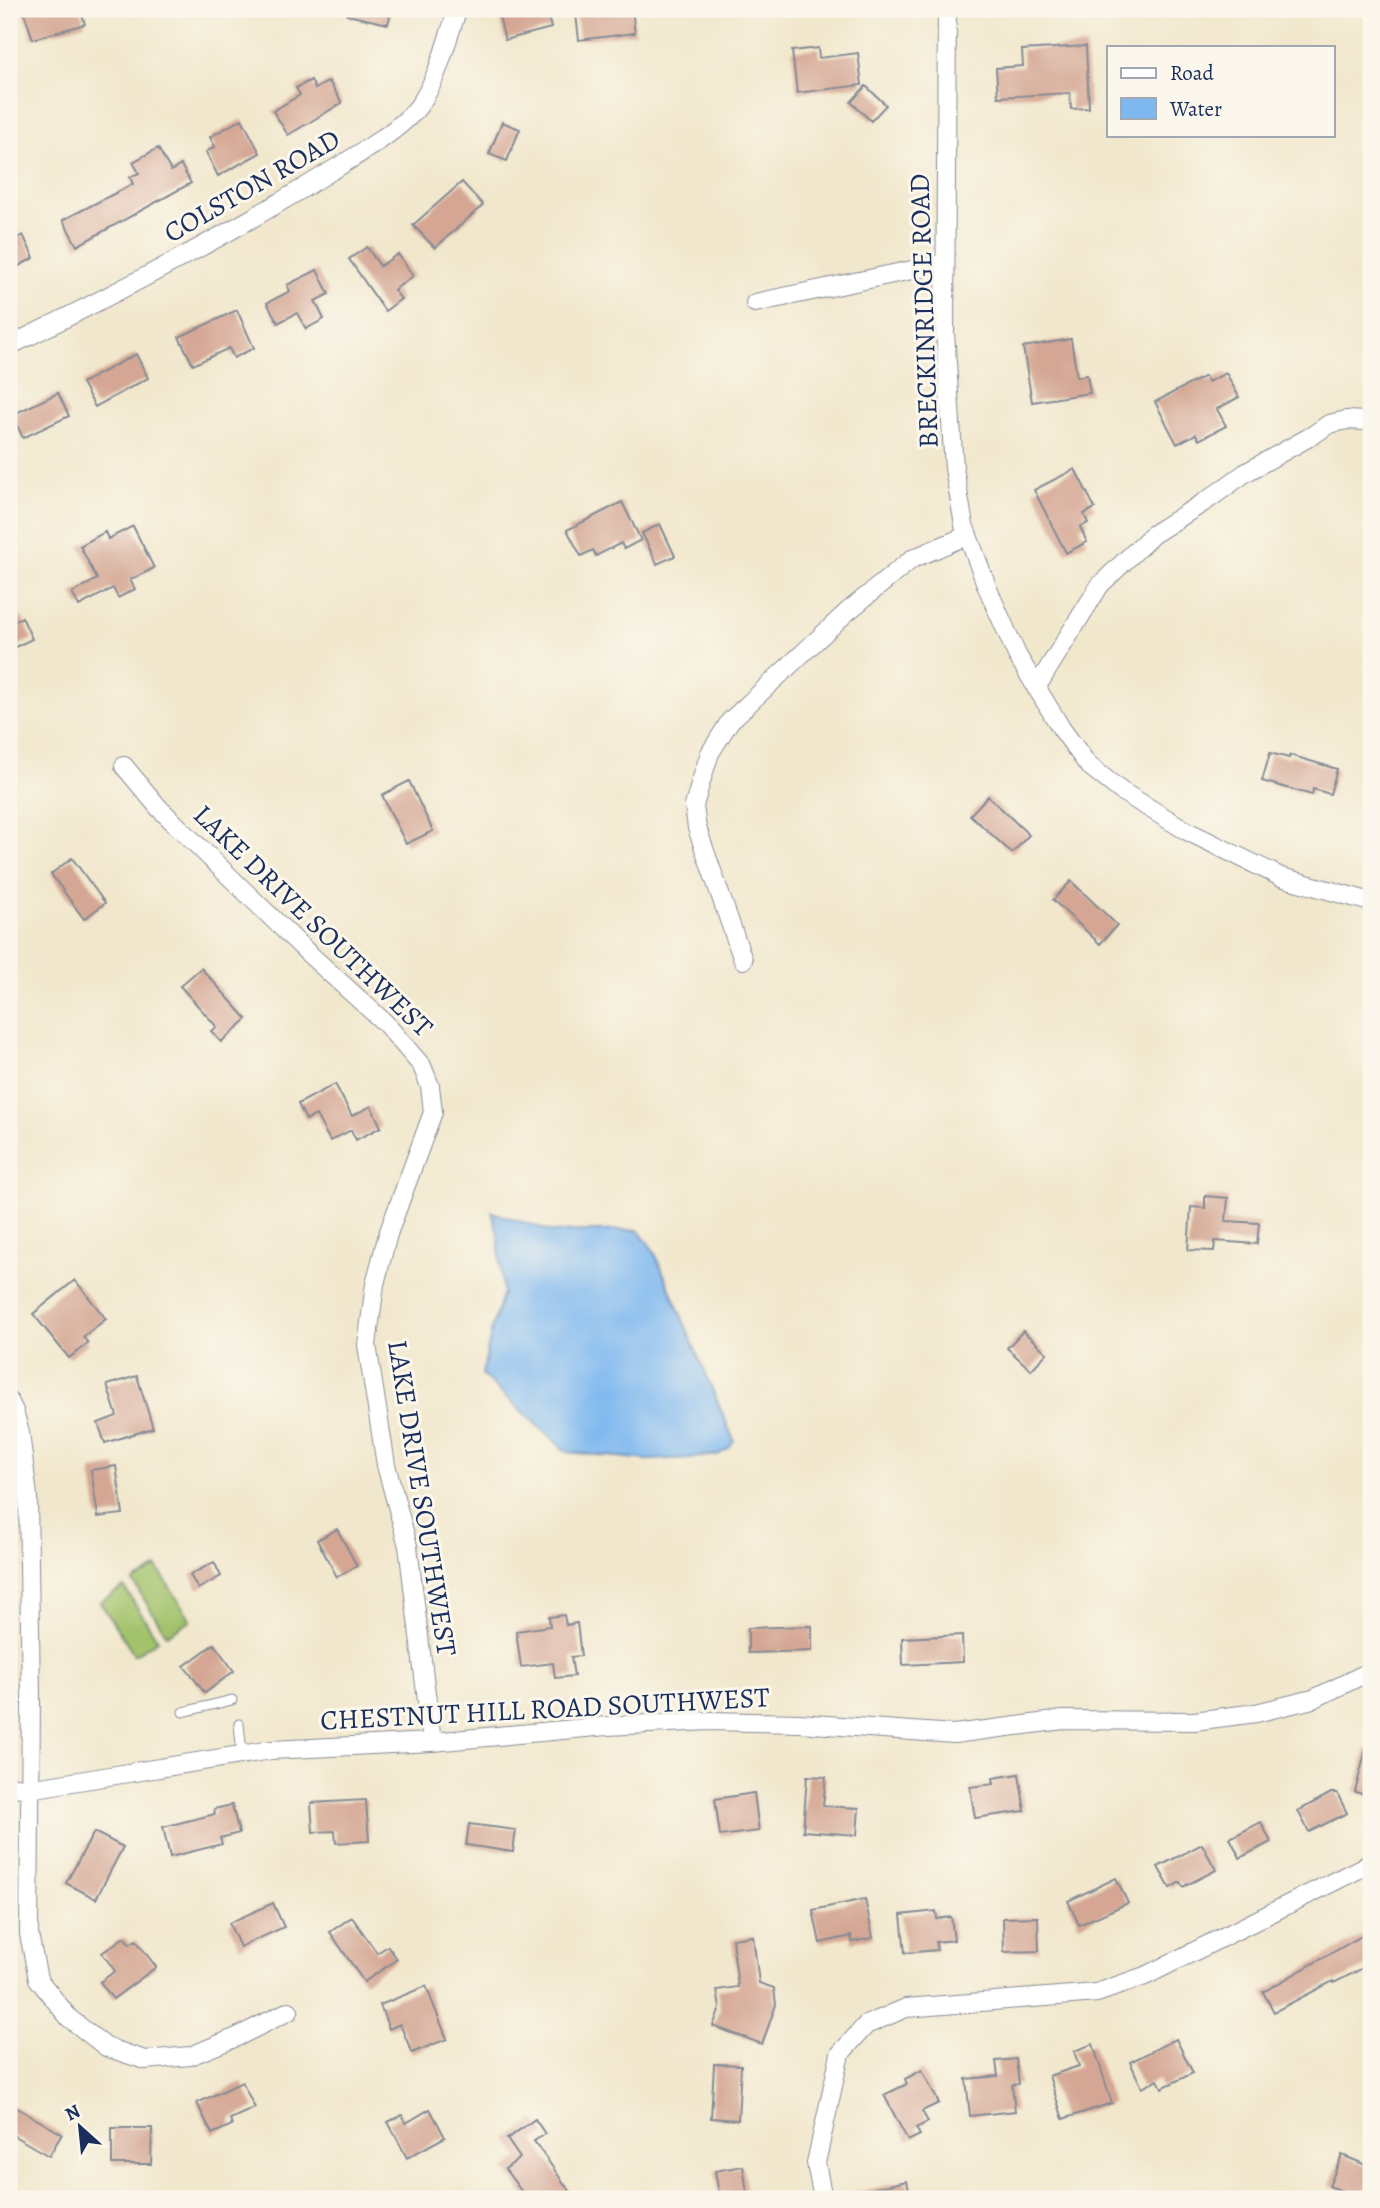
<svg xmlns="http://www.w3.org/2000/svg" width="1380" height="2208" font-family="Alegreya,serif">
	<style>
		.green { fill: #a1c26b; stroke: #5e7864; stroke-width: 2 }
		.water { fill: #7eb8ef; stroke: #4c74a6; stroke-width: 2 }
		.building { fill: #d4a693 }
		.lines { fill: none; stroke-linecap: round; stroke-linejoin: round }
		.lane-casing { stroke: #868b95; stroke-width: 11 }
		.street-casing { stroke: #868b95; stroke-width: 20 }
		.lane { stroke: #fff; stroke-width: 9 }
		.street { stroke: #fff; stroke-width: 18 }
		.labels { text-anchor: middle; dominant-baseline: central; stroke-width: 6; stroke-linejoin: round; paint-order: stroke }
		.street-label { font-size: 28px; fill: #1b2f5e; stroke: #fbf7ec }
	</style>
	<rect width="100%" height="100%" fill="#fbf7ec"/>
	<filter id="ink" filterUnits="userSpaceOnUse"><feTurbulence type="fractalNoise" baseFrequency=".0143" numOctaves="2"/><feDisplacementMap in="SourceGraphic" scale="14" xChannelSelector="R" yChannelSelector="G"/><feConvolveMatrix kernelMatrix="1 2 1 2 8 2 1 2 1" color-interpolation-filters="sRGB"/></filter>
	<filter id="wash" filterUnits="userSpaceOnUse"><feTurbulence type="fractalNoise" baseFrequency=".00686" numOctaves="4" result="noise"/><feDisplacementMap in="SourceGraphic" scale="28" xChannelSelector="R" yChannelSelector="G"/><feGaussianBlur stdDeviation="1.57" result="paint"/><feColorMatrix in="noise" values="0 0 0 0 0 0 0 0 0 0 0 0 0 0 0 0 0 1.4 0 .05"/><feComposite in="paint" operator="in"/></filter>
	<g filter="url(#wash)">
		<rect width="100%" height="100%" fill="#f1e7cc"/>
		<path class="green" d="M 157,1567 L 191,1620 L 167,1635 L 133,1582 Z
			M 124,1587 L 158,1640 L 134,1655 L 100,1602 Z"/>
		<path class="water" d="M 492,1212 L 553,1232 L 638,1230 L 654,1251 L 734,1441 L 730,1447 L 718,1455 L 690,1458 L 648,1460 L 567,1452 L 482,1375 L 493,1324 L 503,1293 L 498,1234 Z"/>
		<g id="blocks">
			<path class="building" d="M 38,9 L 80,9 L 85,24 L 33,39 L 24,13 Z
				M 347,9 L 392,9 L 388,24 L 347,15 Z
				M 532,9 L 546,9 L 551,28 L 505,40 L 499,17 Z
				M 619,9 L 632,9 L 635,33 L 579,40 L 576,14 Z
				M 1086,46 L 1089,108 L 1071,109 L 1070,93 L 998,97 L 996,68 L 1023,66 L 1022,50 Z
				M 818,48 L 819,58 L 858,53 L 862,85 L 797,93 L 792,51 Z
				M 311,80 L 315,89 L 329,81 L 342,103 L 288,135 L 273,111 L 300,95 L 296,88 Z
				M 866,86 L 886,105 L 871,121 L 851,102 Z
				M 242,119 L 260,153 L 218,176 L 206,152 L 215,147 L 210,137 Z
				M 502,122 L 520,129 L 507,161 L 489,154 Z
				M 158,148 L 171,171 L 181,165 L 191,183 L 77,246 L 63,220 L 133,184 L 130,177 L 139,173 L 133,162 Z
				M 462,182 L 483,205 L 435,248 L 413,225 Z
				M 23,235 L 34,258 L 9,271 L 9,242 Z
				M 367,247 L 380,266 L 398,254 L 413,276 L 394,290 L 401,299 L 385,311 L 349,259 Z
				M 317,270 L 329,294 L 315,301 L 324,319 L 306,329 L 297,313 L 278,323 L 267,303 L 290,291 L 287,285 Z
				M 237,310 L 254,348 L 234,358 L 229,348 L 193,365 L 179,337 Z
				M 1071,339 L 1077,377 L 1087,375 L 1090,393 L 1032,402 L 1023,347 Z
				M 136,354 L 148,378 L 95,407 L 82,383 Z
				M 1226,373 L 1239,397 L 1217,409 L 1226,426 L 1199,440 L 1196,434 L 1177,444 L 1155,402 L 1205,376 L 1208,382 Z
				M 58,393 L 69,416 L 23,438 L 12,415 Z
				M 1075,469 L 1095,508 L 1084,514 L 1088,523 L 1080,527 L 1087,542 L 1066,553 L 1034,490 Z
				M 622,502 L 641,540 L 624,549 L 621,543 L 596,556 L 593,550 L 581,556 L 567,530 Z
				M 660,524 L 675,556 L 657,564 L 642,533 Z
				M 133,526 L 154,568 L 130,580 L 135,589 L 118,598 L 113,588 L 79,606 L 72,593 L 97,579 L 80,546 L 105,532 L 108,539 Z
				M 22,617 L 32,639 L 9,650 L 9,624 Z
				M 1270,753 L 1289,758 L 1290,755 L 1337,769 L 1330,794 L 1313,789 L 1312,795 L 1262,781 Z
				M 409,781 L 433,831 L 406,844 L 382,795 Z
				M 988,796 L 1029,835 L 1012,853 L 970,815 Z
				M 72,858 L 105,903 L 84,919 L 51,874 Z
				M 1071,881 L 1117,925 L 1100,944 L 1053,900 Z
				M 201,968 L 247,1019 L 221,1042 L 211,1031 L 217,1027 L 180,986 Z
				M 335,1084 L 352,1116 L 371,1106 L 381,1127 L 356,1140 L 351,1130 L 330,1141 L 316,1115 L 306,1120 L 298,1104 Z
				M 1205,1196 L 1228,1198 L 1226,1221 L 1259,1223 L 1257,1244 L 1215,1241 L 1214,1251 L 1188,1250 L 1191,1207 L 1205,1208 Z
				M 75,1280 L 106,1319 L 83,1337 L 88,1343 L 69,1358 L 33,1314 Z
				M 1023,1331 L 1047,1353 L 1031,1370 L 1007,1348 Z
				M 137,1376 L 153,1428 L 105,1443 L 98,1423 L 117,1416 L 107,1385 Z
				M 116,1466 L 123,1514 L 98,1517 L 91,1470 Z
				M 337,1529 L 357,1566 L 337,1577 L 317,1540 Z
				M 214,1562 L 221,1576 L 198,1589 L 190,1575 Z
				M 564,1615 L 566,1625 L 577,1623 L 581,1656 L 571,1657 L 574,1676 L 555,1678 L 553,1663 L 521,1667 L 516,1631 L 550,1626 L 549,1617 Z
				M 812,1626 L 812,1651 L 748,1653 L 748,1628 Z
				M 962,1635 L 963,1662 L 903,1665 L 902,1638 Z
				M 214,1644 L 234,1671 L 205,1693 L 184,1666 Z
				M 1366,1749 L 1371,1750 L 1371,1796 L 1355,1792 Z
				M 1019,1774 L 1025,1811 L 975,1818 L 970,1787 L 994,1784 L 993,1778 Z
				M 807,1776 L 826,1777 L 823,1806 L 859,1808 L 857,1835 L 803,1831 Z
				M 754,1793 L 759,1831 L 720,1836 L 715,1799 Z
				M 1331,1793 L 1337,1793 L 1347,1813 L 1309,1832 L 1298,1811 Z
				M 366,1800 L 369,1841 L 336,1843 L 335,1831 L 313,1832 L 311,1803 Z
				M 232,1805 L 239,1833 L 220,1838 L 222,1844 L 170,1857 L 163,1827 L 215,1814 L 214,1809 Z
				M 1261,1822 L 1271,1842 L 1240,1858 L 1230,1838 Z
				M 469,1824 L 516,1830 L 513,1852 L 466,1845 Z
				M 94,1832 L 123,1847 L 96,1899 L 66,1883 Z
				M 1202,1844 L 1216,1870 L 1183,1887 L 1180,1882 L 1170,1888 L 1158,1867 Z
				M 1116,1878 L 1128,1903 L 1079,1925 L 1068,1901 Z
				M 865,1899 L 873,1938 L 852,1942 L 851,1936 L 820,1943 L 813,1910 Z
				M 273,1903 L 284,1927 L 240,1947 L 229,1923 Z
				M 936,1911 L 937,1919 L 951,1917 L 954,1940 L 936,1942 L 937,1950 L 905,1953 L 901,1915 Z
				M 352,1917 L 377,1953 L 388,1946 L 397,1959 L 364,1982 L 330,1932 Z
				M 1038,1917 L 1039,1951 L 1004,1952 L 1003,1918 Z
				M 1367,1933 L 1371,1941 L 1371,1964 L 1334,1983 L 1333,1981 L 1274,2012 L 1263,1992 Z
				M 753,1936 L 759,1983 L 774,1988 L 776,2005 L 762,2044 L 713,2026 L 720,2008 L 717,1990 L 738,1987 L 732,1939 Z
				M 124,1937 L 130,1944 L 136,1940 L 156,1967 L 113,1999 L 100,1982 L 115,1971 L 102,1953 Z
				M 426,1986 L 447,2039 L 412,2053 L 400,2024 L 389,2029 L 380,2005 Z
				M 1176,2039 L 1193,2073 L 1162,2088 L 1158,2080 L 1142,2088 L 1130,2062 Z
				M 1093,2044 L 1112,2103 L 1063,2119 L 1049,2076 L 1079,2066 L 1074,2051 Z
				M 1016,2059 L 1019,2084 L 1012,2085 L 1015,2111 L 970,2116 L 966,2079 L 998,2076 L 996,2061 Z
				M 714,2064 L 741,2065 L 738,2120 L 711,2118 Z
				M 922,2070 L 939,2103 L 922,2111 L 928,2122 L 916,2128 L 920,2135 L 908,2141 L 884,2095 L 907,2084 L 905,2079 Z
				M 242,2082 L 255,2108 L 230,2119 L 232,2125 L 212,2134 L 197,2103 Z
				M 14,2106 L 62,2134 L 49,2156 L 9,2133 L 9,2114 Z
				M 430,2109 L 445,2137 L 407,2158 L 388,2122 L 402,2115 L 406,2123 Z
				M 535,2119 L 545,2134 L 534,2141 L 575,2199 L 527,2199 L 505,2169 L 520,2158 L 507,2139 Z
				M 112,2128 L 152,2128 L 151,2164 L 112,2164 Z
				M 1342,2155 L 1371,2167 L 1371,2181 L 1363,2199 L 1329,2186 Z
				M 743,2166 L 748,2199 L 720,2199 L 715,2171 Z
				M 907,2181 L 911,2199 L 852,2199 L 852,2193 Z"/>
		</g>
	</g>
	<g filter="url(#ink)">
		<use href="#blocks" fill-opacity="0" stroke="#868b95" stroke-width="2"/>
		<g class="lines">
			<defs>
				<path id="lane" d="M 183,1712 L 232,1700
					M 239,1724 L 242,1754"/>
				<path id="street" d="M 947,9 L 945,332 L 954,468 L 964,525 L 987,587 L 1017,655 L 1061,728 L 1088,765 L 1121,791 L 1187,831 L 1281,877 L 1371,902
					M 755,303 L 945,263
					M 9,346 C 117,293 225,237 328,173 C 354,157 399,131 418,107 C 438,81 446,40 458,9
					M 1036,688 L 1100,585 L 1152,535 L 1209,499 L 1245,473 L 1313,435 L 1329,424 L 1347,420 L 1365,421 L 1371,423
					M 124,766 L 159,808 L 307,952 L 385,1023 L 422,1066 L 430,1086 L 433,1112 L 388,1234 L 375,1284 L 367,1345 L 386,1465 L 408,1546 L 432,1742
					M 743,960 L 697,828 L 694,806 L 701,781 L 710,753 L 730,721 L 847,612 L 912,559 L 968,535
					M 9,1401 L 14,1411 L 20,1433 L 28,1496 L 31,1699 L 29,1934 L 38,1979 L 69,2018 L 106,2047 L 145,2060 L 190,2056 L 237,2037 L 289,2011
					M 9,1786 L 29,1789 L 271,1750 L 432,1742 L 607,1726 L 710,1721 L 799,1723 L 954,1734 L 1063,1720 L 1194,1721 L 1256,1713 L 1313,1699 L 1371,1671
					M 823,2199 L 816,2163 L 840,2054 L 866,2025 L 906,2008 L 1097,1993 L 1145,1976 L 1371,1863"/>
			</defs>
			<use href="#lane" class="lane-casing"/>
			<use href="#street" class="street-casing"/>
			<use href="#lane" class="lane"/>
			<use href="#street" class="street"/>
		</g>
	</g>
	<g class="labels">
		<g class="street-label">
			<text transform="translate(252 186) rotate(-30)">COLSTON ROAD</text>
			<text transform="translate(924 311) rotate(-92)">BRECKINRIDGE ROAD</text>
			<text transform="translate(313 921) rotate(44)">LAKE DRIVE SOUTHWEST</text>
			<text transform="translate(422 1498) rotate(81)">LAKE DRIVE SOUTHWEST</text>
			<text transform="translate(545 1709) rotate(-3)">CHESTNUT HILL ROAD SOUTHWEST</text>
		</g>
	</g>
	<rect width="1380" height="2208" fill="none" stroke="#fbf7ec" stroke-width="35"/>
	<rect x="1107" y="46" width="228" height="91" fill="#fbf7ec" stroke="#a1a7b3" stroke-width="2"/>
	<rect x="1121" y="68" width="35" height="10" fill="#ffffff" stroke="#a1a7b3" stroke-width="2"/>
	<text x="1170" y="80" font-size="21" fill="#1b2f5e">Road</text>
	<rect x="1121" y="98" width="35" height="21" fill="#7eb8ef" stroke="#a1a7b3" stroke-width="2"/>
	<text x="1170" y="116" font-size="21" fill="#1b2f5e">Water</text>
	<g transform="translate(80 2127) rotate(333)" stroke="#fbf7ec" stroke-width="5" paint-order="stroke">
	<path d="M0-5L12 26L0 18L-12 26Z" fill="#1b2f5e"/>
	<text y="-10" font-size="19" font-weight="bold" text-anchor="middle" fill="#1b2f5e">N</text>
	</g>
</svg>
